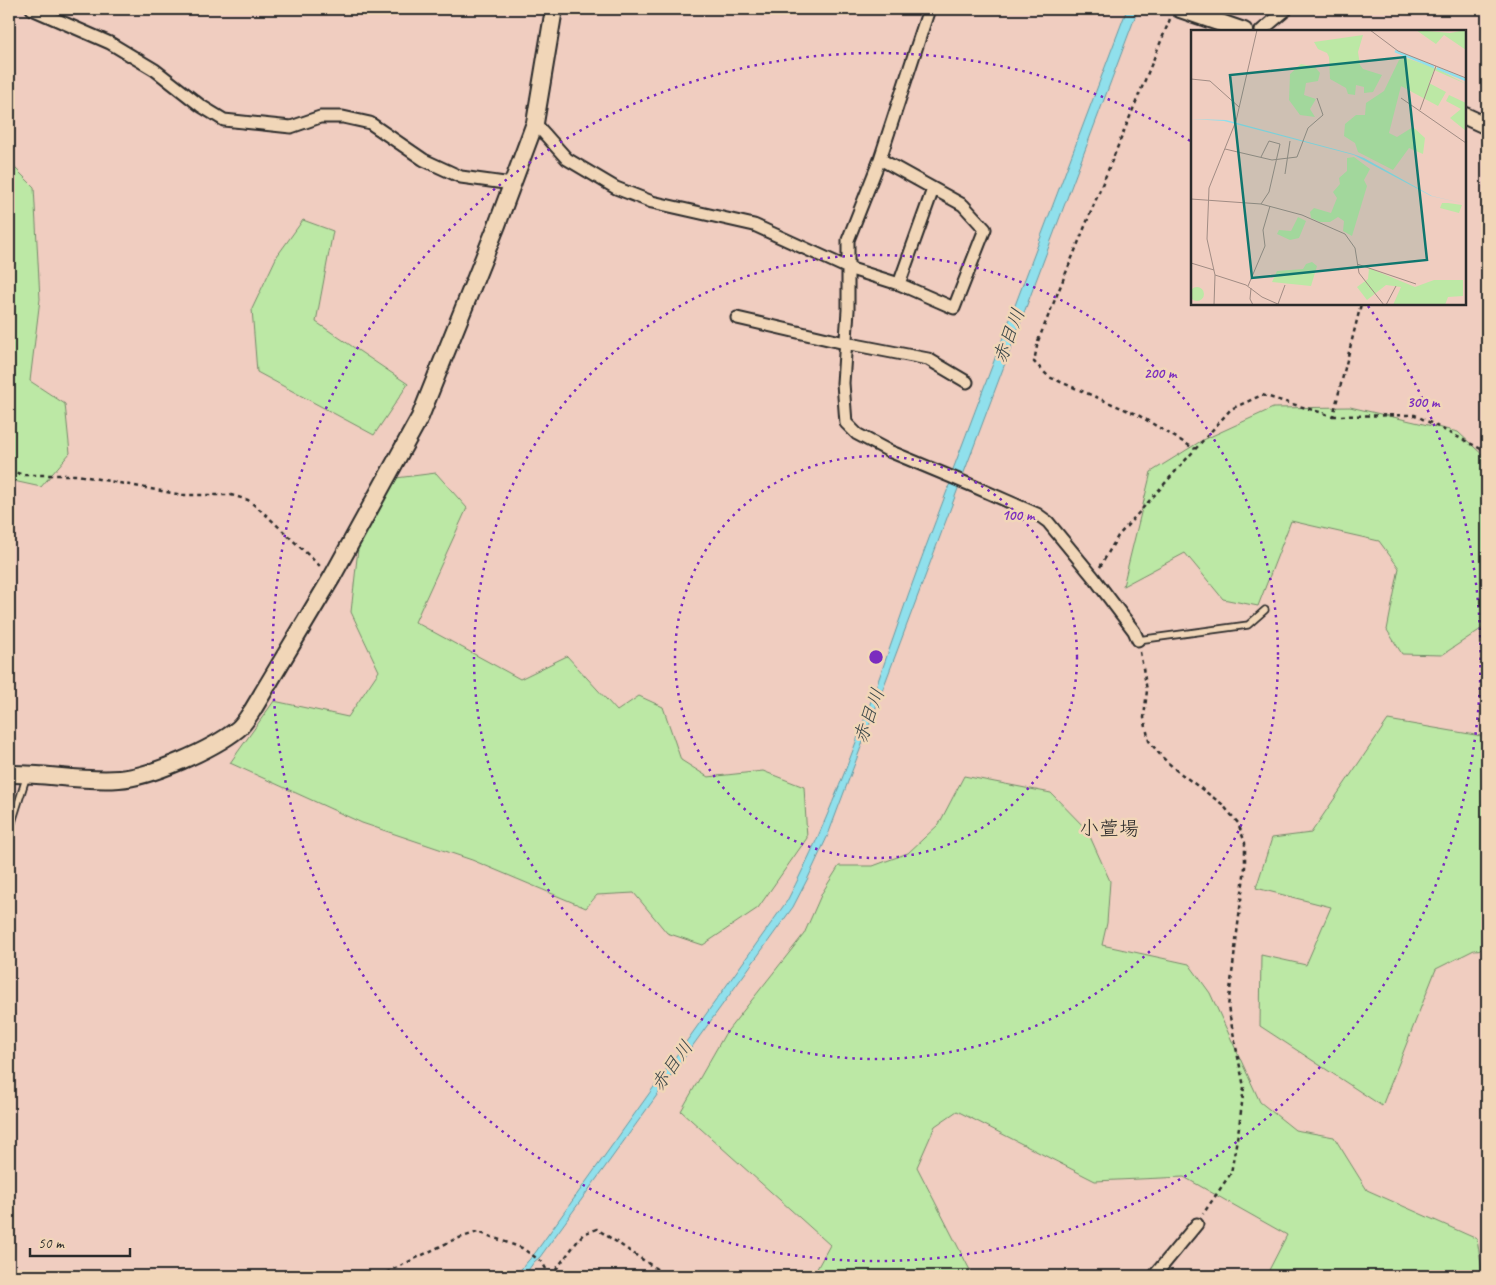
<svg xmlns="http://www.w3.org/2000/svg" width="1496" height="1285" font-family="Caveat,'Klee One',sans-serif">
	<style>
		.green { fill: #bce8a5; stroke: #748a68 }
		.water { fill: #90e0ec; stroke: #68989f }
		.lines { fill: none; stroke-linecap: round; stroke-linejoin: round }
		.lane-casing { stroke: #2b2b2b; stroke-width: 9 }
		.street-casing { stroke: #2b2b2b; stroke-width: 15 }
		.secondary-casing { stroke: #2b2b2b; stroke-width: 20 }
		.path { stroke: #2b2b2b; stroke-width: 2.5; stroke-dasharray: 4 4; stroke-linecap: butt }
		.lane { stroke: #f1d6b8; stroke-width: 5.5 }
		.street { stroke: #f1d6b8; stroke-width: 11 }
		.secondary { stroke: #f1d6b8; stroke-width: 16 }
		.ring { fill: none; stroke: #7b2cbf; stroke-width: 2.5; stroke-dasharray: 2.5 5 }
		.labels { text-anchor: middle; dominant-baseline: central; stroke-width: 5; stroke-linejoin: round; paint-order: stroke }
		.water-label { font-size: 19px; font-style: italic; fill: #3a4648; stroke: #f1d6b8 }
		.quarter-label { font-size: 20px; fill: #2b2b2b; stroke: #f1d6b8 }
		.inset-river { fill: none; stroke: #90e0ec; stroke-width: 2.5 }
		.inset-road { fill: none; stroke: #a18c84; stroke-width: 1 }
		.view { fill: #0f766e; fill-opacity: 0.15; stroke: #0f766e; stroke-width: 2.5 }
		.inset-edge { fill: none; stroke: #2b2b2b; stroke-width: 2.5 }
		.centre { fill: #7b2cbf; stroke: #f1d6b8; stroke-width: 2.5 }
		.ring-label { font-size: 15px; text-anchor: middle; font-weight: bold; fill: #7b2cbf; stroke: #f1d6b8; stroke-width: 5; stroke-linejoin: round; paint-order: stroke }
	</style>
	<rect width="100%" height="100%" fill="#f0cdc0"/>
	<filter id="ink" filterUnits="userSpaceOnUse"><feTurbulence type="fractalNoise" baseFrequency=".02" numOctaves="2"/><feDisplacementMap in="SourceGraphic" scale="10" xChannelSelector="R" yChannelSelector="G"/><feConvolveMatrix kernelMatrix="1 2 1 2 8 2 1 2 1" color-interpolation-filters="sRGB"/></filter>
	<g filter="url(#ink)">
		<path class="green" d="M 9,162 L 34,187 L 40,299 L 30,381 L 65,404 L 70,453 L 41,487 L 9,480 Z
			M 303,220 L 333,231 L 316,322 L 408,384 L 374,435 L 257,372 L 252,309 L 277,256 Z
			M 1350,407 L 1458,432 L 1487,459 L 1487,625 L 1442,655 L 1402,654 L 1387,630 L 1399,568 L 1379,541 L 1291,521 L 1258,606 L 1223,599 L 1185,553 L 1123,586 L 1151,472 L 1201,441 L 1273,408 Z
			M 436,473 L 467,508 L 415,622 L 520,679 L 567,656 L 617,711 L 639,696 L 663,707 L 681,760 L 708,777 L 763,771 L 804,787 L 807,838 L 758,908 L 703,945 L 667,933 L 634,893 L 597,895 L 586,908 L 472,860 L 362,823 L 230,763 L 274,701 L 348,717 L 379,671 L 351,612 L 359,540 L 396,478 Z
			M 1388,720 L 1487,737 L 1487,949 L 1474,950 L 1436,969 L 1382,1106 L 1260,1026 L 1261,955 L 1306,965 L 1331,907 L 1256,888 L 1272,838 L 1311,833 Z
			M 964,776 L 1051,793 L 1087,830 L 1110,881 L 1107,923 L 1102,945 L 1189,964 L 1210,993 L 1260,1102 L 1295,1130 L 1334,1137 L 1367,1190 L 1477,1239 L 1483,1276 L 1266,1276 L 1287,1235 L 1184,1177 L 1095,1181 L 957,1111 L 935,1126 L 917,1167 L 973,1276 L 813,1276 L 830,1245 L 681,1111 L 725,1034 L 804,934 L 822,893 L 839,866 L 873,866 L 908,853 L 939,824 Z"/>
		<path class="water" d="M 1127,9 L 1138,9 L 828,835 L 808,878 L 793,907 L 540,1257 L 534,1262 L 524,1276 L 515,1276 L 535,1253 L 787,901 C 832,815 863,724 895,633 C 912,582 931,533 950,483 L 952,472 Z"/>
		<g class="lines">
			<defs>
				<path id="lane" d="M 1138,640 L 1248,625 L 1265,610
					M 9,832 L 27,775"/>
				<path id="street" d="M 32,9 L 110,43 L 155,70 L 201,106 L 224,120 L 291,127 L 320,117 L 343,117 L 370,123 L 424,160 L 461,177 L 512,184
					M 929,9 L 880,159 L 848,240 L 848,310 L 843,383 L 846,423 L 857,434 L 889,451 L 973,486 L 1037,514 L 1048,522 L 1094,578 L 1134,631 L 1138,640
					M 1261,31 L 1287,9
					M 535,123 L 567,159 L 616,188 L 652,202 L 754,225 L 848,268 L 899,284 L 954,308 L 985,229 L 963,205 L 880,159
					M 899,284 L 933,189
					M 737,318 L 845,343 L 928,359 L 967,382
					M 1154,1276 L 1197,1224"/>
				<path id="secondary" d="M 1180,9 L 1244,31
					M 1465,116 L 1487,126
					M 9,774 C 45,773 82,782 119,779 C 151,777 213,749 238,729 C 243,725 248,717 252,711 L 332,577 L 420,417 L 497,225 L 535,123 L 554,9"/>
			</defs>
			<use href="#lane" class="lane-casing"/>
			<use href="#street" class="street-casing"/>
			<use href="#secondary" class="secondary-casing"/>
			<path class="path" d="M 1170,19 L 1038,341 L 1034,362 L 1049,377 L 1138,415 L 1195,449
				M 1333,416 L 1415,415 L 1487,452
				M 9,470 L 23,475 L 78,475 L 182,495 L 231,495 L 248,500 L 263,512 L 322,568
				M 1100,567 L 1118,536 L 1231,409 L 1262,395 L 1333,416 L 1361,304
				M 1140,652 L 1147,690 L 1144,718 L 1149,741 L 1162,757 L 1176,770 L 1222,804 L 1238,823 L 1245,843 L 1245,867 L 1228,1007 L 1244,1087 L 1239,1127 L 1231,1173 L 1203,1214
				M 379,1276 L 453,1240 L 478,1232 L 522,1248 L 542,1262 L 550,1276
				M 551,1276 L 583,1234 L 597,1229 L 667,1276"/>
			<use href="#lane" class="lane"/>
			<use href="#street" class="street"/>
			<use href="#secondary" class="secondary"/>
		</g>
	</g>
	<g class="ring">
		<circle cx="876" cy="657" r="201"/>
		<circle cx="876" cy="657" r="402"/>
		<path d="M1368 306A604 604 0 1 1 1192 142"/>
	</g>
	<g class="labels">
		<g class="water-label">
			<text transform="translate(1009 336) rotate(-69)">赤目川</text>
			<text transform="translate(869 716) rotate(-70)">赤目川</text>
			<text transform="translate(672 1066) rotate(-54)">赤目川</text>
		</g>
		<g class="quarter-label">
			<text x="1109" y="828">小萱場</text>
		</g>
	</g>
	<g transform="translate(1191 30)">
		<rect width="275" height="275" fill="#f0cdc0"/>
		<path d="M 225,0 L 259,3 L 275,0 L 275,20 L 253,5 L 245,14 ZM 172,5 L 167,22 L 169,35 L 172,39 L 191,45 L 182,62 L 173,63 L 173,57 L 165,55 L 164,65 L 157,64 L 155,58 L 139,49 L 138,27 L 136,23 L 127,19 L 123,12 ZM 215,28 L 247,39 L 275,54 L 243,40 L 238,53 L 255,62 L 247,76 L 210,56 L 198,103 L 206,107 L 222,97 L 234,108 L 232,124 L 218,118 L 202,140 L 167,122 L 164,113 L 153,106 L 154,94 L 165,85 L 174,85 L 175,73 L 193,61 L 208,30 ZM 110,34 L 124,37 L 129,43 L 127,51 L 115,53 L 113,65 L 125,69 L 119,79 L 124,87 L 109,85 L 98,70 L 99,44 ZM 258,65 L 275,73 L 275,101 L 259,88 L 270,79 L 255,71 ZM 163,127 L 179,139 L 173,150 L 176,156 L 161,206 L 152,201 L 153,191 L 147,187 L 139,192 L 129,192 L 120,188 L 119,182 L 123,178 L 140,183 L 146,168 L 142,162 L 149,154 L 148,148 L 156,141 L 156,128 ZM 251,173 L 257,173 L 271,175 L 268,183 L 249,178 ZM 107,187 L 115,191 L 108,208 L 99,210 L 86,204 L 88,200 L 100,201 ZM 121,232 L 126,236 L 120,256 L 81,252 L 86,241 L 112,239 L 115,234 ZM 178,238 L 224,257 L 243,250 L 272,250 L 272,266 L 257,267 L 254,275 L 202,275 L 210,257 L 195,255 L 176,270 L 166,257 L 177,249 ZM-1 264a7 7 0 1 1 14 0a7 7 0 1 1-14 0Z" fill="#bce8a5"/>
		<path d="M 0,89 L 35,90 L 162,124 L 173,128 L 241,166 L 275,174 L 240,166 L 163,125 L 33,91 Z" fill="#90e0ec"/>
		<path class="inset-river" d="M 204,21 L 243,37M 246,38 L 275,50"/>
		<path class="inset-road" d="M 179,0 L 207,21 L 275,48M 0,49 L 19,51 L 48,77M 210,68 L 275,113M 229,80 L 245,36M 34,119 L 81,130 L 106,127 L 117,98 L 132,85 L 126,68M 70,127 L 78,111 L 89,114 L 78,162 L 70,174M 94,144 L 99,111M 0,169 L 70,174 L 111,185 L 154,204 L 164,218 L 168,243 L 193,275M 0,233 L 23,240M 166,234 L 225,254M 24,245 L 55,255 L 71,267 L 89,275M 57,256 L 74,216 L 72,200 L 79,176M 60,258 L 59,269 L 62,275M 87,274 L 94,255M 23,275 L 24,245 L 16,209 L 18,158 L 45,91 L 66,0M 195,275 L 205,256"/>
		<path class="view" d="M 214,27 L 236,230 L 61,248 L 39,45 Z"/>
		<rect width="275" height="275" class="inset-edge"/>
	</g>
	<circle cx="876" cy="657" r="8" class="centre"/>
	<g class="ring-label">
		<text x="1160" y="378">200 m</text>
		<text x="1423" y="407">300 m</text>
		<text x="1018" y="520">100 m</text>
	</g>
	<rect width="1496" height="1285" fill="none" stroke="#f1d6b8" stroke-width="30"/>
	<rect x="15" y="15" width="1466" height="1255" fill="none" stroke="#2b2b2b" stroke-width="2" filter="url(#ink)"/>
	<path d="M30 1248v8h100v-8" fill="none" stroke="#2b2b2b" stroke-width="2.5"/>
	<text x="38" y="1248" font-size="15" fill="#2b2b2b" stroke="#f1d6b8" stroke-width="4" paint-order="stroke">50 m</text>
</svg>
